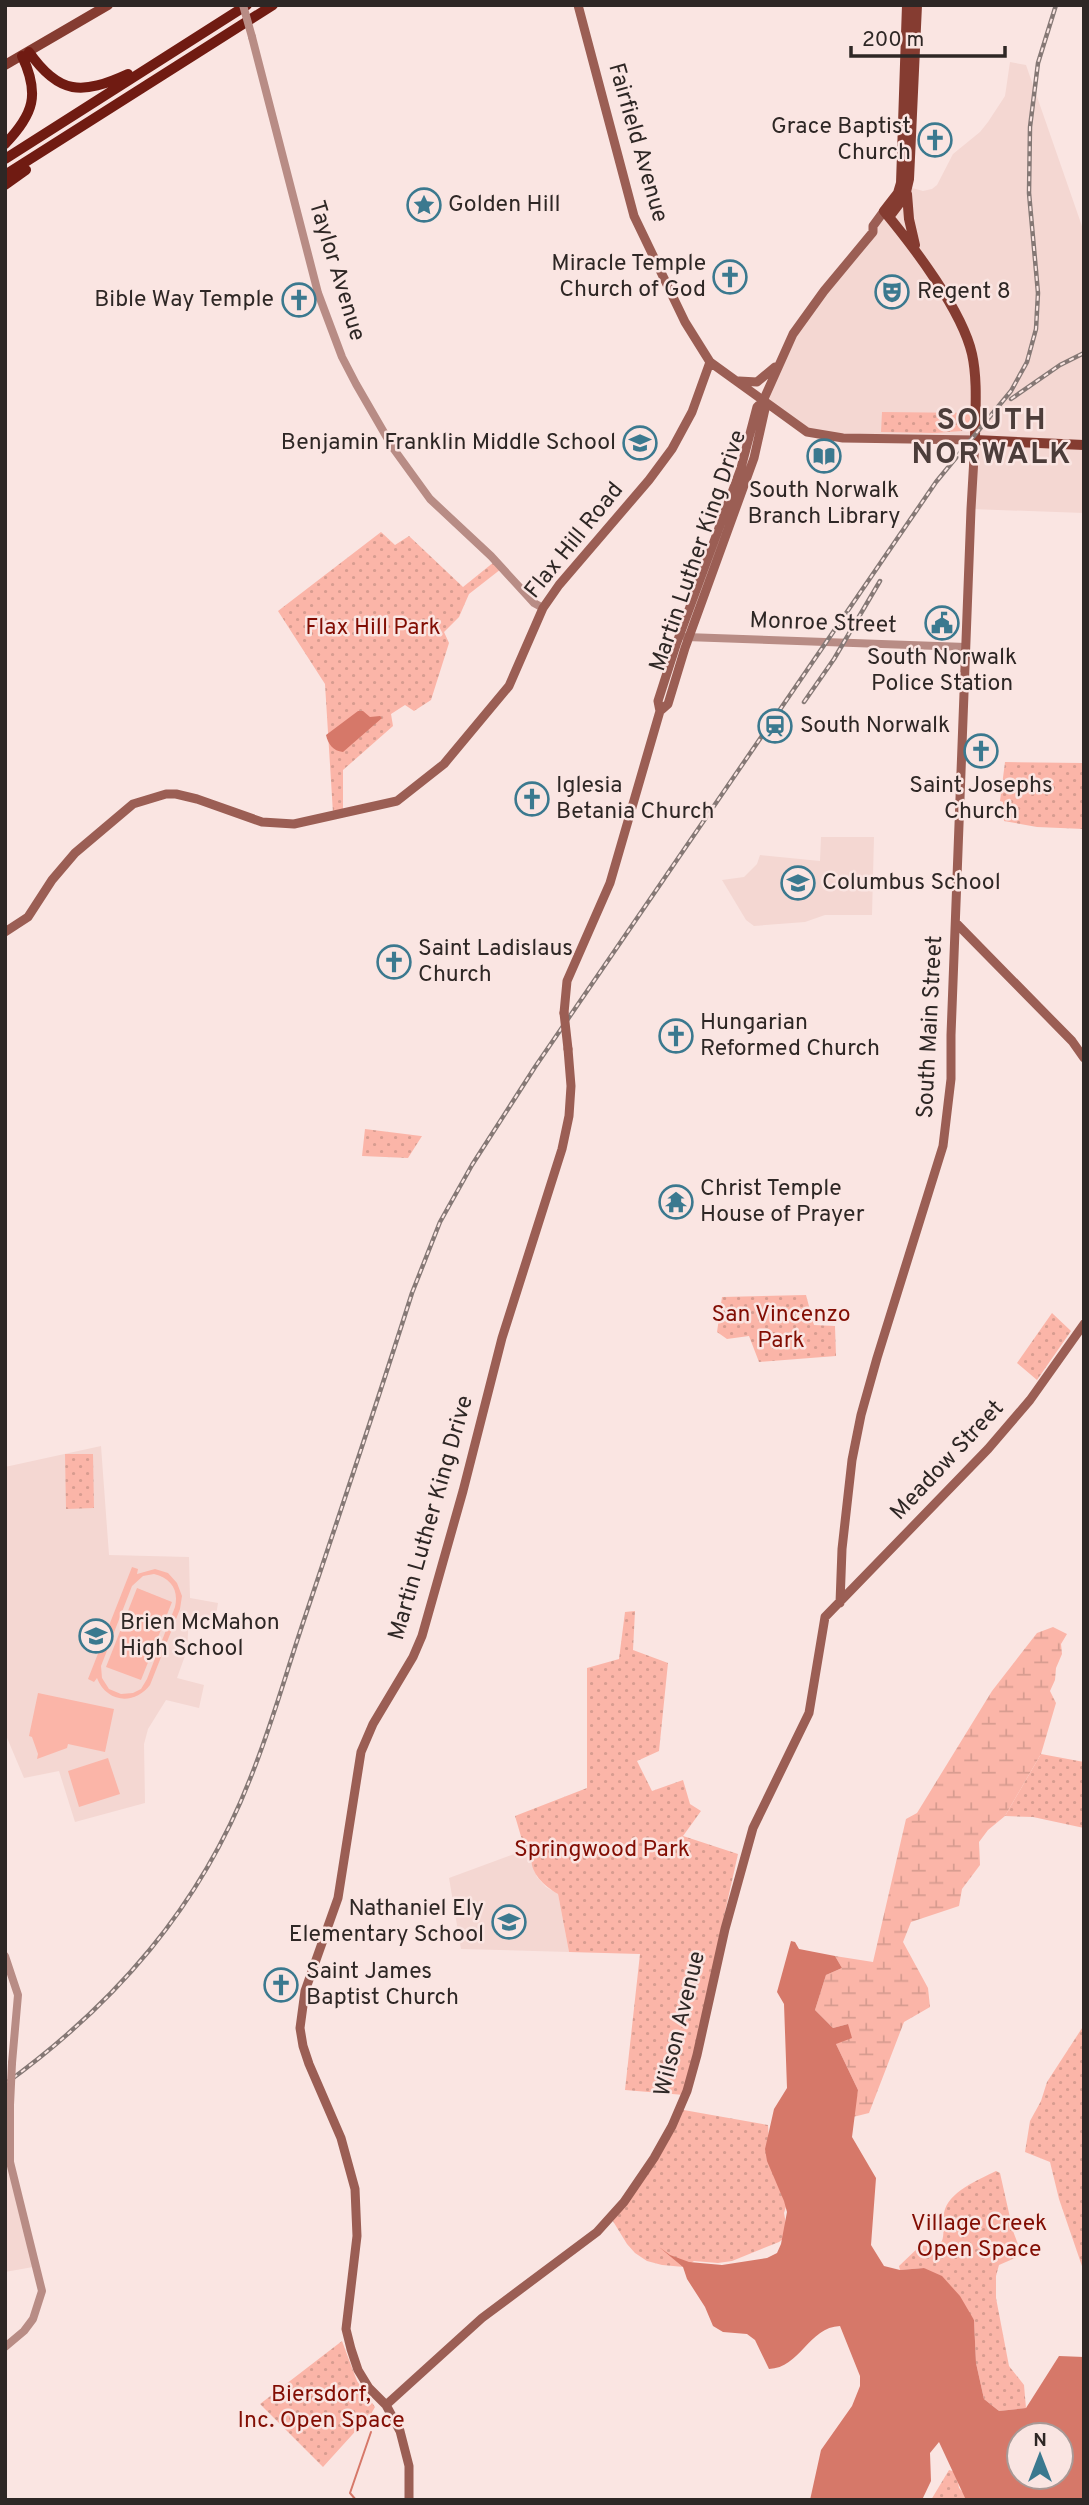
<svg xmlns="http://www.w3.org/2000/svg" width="1089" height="2505" font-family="Overpass,sans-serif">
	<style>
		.built { fill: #f4d7d2 }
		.wetland { fill: url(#wetland-marsh) }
		.park { fill: url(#park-dots) }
		.pitch { fill: #fbb5a8; fill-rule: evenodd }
		.water { fill: #d67869; fill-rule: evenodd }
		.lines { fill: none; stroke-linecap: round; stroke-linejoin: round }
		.stream { stroke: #d67869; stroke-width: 2 }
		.tertiary { stroke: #b88c85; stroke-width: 8 }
		.secondary { stroke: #9b5e54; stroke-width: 9 }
		.primary { stroke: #853c31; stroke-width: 10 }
		.motorway { stroke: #701b12; stroke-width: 10 }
		.rail-casing { stroke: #857875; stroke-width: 4.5 }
		.rail { stroke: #fae5e2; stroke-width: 2; stroke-dasharray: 5; stroke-linecap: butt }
		.tertiary-bridge { stroke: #b88c85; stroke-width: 8 }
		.secondary-bridge { stroke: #9b5e54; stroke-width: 9 }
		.labels { text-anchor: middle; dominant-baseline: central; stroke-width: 5; stroke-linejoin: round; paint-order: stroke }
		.poi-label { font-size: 23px; fill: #2e2725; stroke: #fae5e2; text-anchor: start }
		.street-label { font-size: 23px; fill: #2e2725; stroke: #fae5e2 }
		.park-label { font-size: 23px; fill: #820d03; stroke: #fae5e2 }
		.district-label { font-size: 30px; font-weight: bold; letter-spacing: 2px; fill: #4c3d3a; stroke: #fae5e2 }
	</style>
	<defs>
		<pattern id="wetland-marsh" width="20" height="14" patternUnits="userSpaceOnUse" patternTransform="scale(1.75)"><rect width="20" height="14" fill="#fbb5a8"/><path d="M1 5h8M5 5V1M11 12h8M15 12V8" fill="none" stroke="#d79c90"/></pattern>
		<pattern id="park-dots" width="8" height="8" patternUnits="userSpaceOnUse" patternTransform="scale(1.75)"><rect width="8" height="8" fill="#fbb5a8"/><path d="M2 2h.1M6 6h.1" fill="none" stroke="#d79c90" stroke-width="1.8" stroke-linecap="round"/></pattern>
	</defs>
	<rect width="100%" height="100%" fill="#fae5e2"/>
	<path class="built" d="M 1010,62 L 1026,65 L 1084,232 L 1084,513 L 971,509 L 975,440 L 807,432 L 763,401 L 780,358 L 905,186 L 923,191 L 932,189 L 937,185 L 953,154 L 980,132 L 988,122 L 1005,96 Z
		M 821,837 L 874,837 L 872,915 L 825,915 L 805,922 L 754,926 L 746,920 L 722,880 L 744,877 L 757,864 L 760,855 L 820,861 Z
		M 101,1446 L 109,1555 L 189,1557 L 190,1598 L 218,1603 L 215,1621 L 189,1617 L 187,1650 L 177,1678 L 204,1685 L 199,1708 L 166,1700 L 148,1729 L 144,1744 L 145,1803 L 75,1822 L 59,1771 L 24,1778 L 5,1733 L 5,1467 Z
		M 525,1850 L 531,1855 L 531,1862 L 537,1877 L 546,1887 L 558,1894 L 569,1952 L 461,1949 L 449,1878 Z
		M 6,2157 L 33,2267 L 5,2272 Z"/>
	<path class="wetland" d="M 1053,1627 L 1067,1634 L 1061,1644 L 1062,1654 L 1056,1668 L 1055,1680 L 1050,1691 L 1056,1703 L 1041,1754 L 1005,1816 L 988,1830 L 979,1842 L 980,1865 L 962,1889 L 959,1906 L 911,1922 L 903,1942 L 928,1988 L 930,2007 L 904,2022 L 869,2113 L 853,2117 L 858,2090 L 836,2044 L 848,2024 L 833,2028 L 815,2010 L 826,1975 L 842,1968 L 835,1956 L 873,1962 L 906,1819 L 917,1813 L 992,1691 L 1037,1633 Z"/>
	<path class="park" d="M 882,412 L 975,413 L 962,431 L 935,433 L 881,432 Z
		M 381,532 L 395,545 L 409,536 L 463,587 L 494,562 L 501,569 L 469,594 L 459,617 L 444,632 L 449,643 L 431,700 L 414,711 L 405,705 L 391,714 L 393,726 L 343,770 L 343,811 L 333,813 L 325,684 L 278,611 Z
		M 1005,762 L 1084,763 L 1084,829 L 1037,827 L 1004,821 L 1003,802 L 1000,801 Z
		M 365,1129 L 421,1136 L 422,1136 L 408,1158 L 362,1156 Z
		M 806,1295 L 814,1325 L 835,1326 L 836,1356 L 759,1362 L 749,1336 L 727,1339 L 717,1332 L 722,1297 Z
		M 1052,1313 L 1071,1331 L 1037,1380 L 1017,1363 Z
		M 65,1454 L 93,1454 L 94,1508 L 66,1509 Z
		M 635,1611 L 633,1650 L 668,1663 L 659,1751 L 637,1761 L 652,1791 L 683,1780 L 690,1804 L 701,1811 L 683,1836 L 738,1854 L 684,2095 L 625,2090 L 640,1954 L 569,1952 L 558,1894 C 543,1885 530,1873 531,1855 L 525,1850 L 515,1816 L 587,1788 L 587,1668 L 619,1659 L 625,1612 Z
		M 1041,1754 L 1084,1762 L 1084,1828 L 1033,1817 L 1005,1816 Z
		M 1084,2025 L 1084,2272 L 1059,2199 L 1050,2162 L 1025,2152 L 1030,2121 L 1041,2101 L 1047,2082 Z
		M 678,2109 L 768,2125 L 769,2142 L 789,2197 L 784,2213 L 788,2235 L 779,2242 L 732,2261 L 718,2263 L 694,2261 L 684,2267 L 662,2265 L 647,2261 L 635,2253 L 627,2244 L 611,2218 L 633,2193 Z
		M 996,2171 L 1000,2173 L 1013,2231 L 1022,2255 L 999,2265 L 996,2276 L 996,2298 L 1009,2366 L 1024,2385 L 1026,2408 L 999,2411 L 984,2399 L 976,2363 L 974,2320 L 924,2268 L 900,2270 L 899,2266 L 921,2245 L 931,2247 L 942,2241 C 945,2232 942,2223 944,2213 C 948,2192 978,2180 996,2171 Z
		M 342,2341 L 357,2381 L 375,2407 L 371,2414 L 323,2467 L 260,2404 Z
		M 949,2470 L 956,2472 L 959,2488 L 970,2500 L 931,2500 Z"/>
	<path class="pitch" d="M 132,1567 L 138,1569 L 137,1574 L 155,1569 L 168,1573 L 177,1583 L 182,1596 L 180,1609 L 150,1685 C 134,1706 106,1702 97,1678 L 94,1682 L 88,1679 ZM 154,1574 C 171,1578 179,1590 175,1607 L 147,1679 L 141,1689 L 133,1693 L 121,1694 L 109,1689 L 102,1678 L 101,1666 L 132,1586 L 143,1576 Z
		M 137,1588 L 172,1602 L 141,1680 L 106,1667 Z
		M 38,1693 L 114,1709 L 105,1752 L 68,1744 L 67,1748 L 37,1759 L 38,1754 L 32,1737 L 29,1736 Z
		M 108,1758 L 120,1794 L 79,1807 L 68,1771 Z"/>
	<path class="water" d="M 358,711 L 363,711 L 370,717 L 380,716 L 382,718 L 343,752 C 333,751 328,744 326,735 Z
		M 791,1941 L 795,1942 L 799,1949 L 835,1956 L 842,1968 L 826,1975 L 815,2010 L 833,2028 L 848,2024 L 852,2038 L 836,2044 L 858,2090 L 852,2137 L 876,2178 L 871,2245 L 884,2266 L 900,2270 L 924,2268 L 942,2276 L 960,2296 L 974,2320 L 976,2363 L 984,2399 L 999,2411 L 1026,2408 L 1059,2356 L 1084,2357 L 1084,2500 L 966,2500 L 939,2442 L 930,2453 L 931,2481 L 922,2500 L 810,2500 L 821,2450 L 852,2406 L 860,2386 L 860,2376 L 840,2326 C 809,2327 800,2368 769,2369 L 755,2340 L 747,2334 L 723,2332 L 713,2326 L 705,2307 L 687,2279 L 683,2267 L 659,2247 L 670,2255 L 689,2262 L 722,2265 L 767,2258 L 777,2253 L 781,2244 L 787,2212 L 784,2201 L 767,2161 L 765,2149 L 774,2109 L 787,2088 L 784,2004 L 777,1992 ZM 1019,2435 L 1061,2435 L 1061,2477 L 1019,2477 Z"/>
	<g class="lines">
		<path class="stream" d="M 356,2500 L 350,2493 L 371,2432"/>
		<path class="tertiary" d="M 252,37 L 318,293 L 342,357 L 356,384 L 393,448 L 430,499 L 491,556 L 534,603 L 543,608
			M 686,637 L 966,647
			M 5,1956 L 18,1995 L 12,2063
			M 5,2347 L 24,2331 L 33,2319 L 42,2291 L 10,2162 L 10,2105"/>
		<path class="secondary" d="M 578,5 L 634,216 L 685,322 L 710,362 L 807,432 L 843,438 L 975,440 L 971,509 L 951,1035 L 951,1079 L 943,1146 L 877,1358 L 861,1415 L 852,1460 L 842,1549 L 840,1603
			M 739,381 L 757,382 L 775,367
			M 660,711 L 668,704 L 685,648 L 754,458 L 765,409 L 763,401
			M 956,923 L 1072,1041 L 1084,1058
			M 5,932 L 28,917 L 52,880 L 75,853 L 133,804 L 166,794 L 176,794 L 197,799 L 262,822 L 294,824 L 397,801 L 444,764 L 509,686 L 543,608 L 559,585 L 649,480 L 672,449 L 692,412 L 710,362
			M 564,1013 L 567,981 L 610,883 L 660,711 L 658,701 L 676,645 L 741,468 L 757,407 L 763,401 L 793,334 L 824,291 L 873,232 L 873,226 L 884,211
			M 386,2405 L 482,2318 L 597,2232 L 624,2202 L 654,2158 L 672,2126 L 687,2091 L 697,2055 L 725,1929 L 753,1828 L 809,1713 L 825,1617 L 988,1449 L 1030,1400 L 1084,1324
			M 409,2500 L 409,2466 L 400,2431 L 386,2405 L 369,2388 L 358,2370 L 351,2349 L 346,2329 L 357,2236 L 355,2189 L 341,2138 L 309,2064 L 303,2046 L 300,2028 L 305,1991 L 338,1898 L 361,1752 L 373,1724 L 413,1657 L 422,1636 L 463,1491 L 502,1338 L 562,1149 L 569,1116 L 571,1086 L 568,1049"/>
		<path class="primary" d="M 907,5 L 901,183 L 898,193 L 884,211 C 913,246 962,310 972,354 C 978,381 975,413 975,440 L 1084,445
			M 5,65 L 108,5
			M 907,194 L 909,219 L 915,245
			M 889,217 L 905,196 L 909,179 L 917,5"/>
		<path class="motorway" d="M 29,52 C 59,95 82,95 128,74
			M 5,144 C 34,114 40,94 22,56
			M 5,159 L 247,5
			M 5,175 L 273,5
			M 5,185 L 26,170"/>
		<defs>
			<path id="rail" d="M 1011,399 L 1060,365 L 1084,353
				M 804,702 L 834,659 L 880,581
				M 5,2084 C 115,2004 200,1907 250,1779 C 272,1725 287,1669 306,1614 C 342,1507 378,1400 412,1293 L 440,1222 L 472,1165 L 535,1067 L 936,482 L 1011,391 L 1027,362 L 1036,329 L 1038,293 L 1029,193 L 1030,127 L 1038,63 L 1056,5"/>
		</defs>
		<use href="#rail" class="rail-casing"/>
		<use href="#rail" class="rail"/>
		<path class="tertiary-bridge" d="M 243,5 L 252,37
			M 10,2105 L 12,2063"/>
		<path class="secondary-bridge" d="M 564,1013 L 568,1049"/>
	</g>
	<defs>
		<symbol id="church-ring" viewBox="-11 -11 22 22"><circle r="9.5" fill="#fae5e2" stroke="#3b798f" stroke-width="1.5"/><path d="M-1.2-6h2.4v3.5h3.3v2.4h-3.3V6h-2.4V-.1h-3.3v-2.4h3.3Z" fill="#3b798f"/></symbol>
		<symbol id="sight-ring" viewBox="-11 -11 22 22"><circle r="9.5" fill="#fae5e2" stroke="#3b798f" stroke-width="1.5"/><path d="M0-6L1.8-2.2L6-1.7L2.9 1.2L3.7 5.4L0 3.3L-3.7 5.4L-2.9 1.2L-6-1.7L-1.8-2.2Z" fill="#3b798f"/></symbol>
		<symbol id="theatre-ring" viewBox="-11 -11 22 22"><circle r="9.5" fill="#fae5e2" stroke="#3b798f" stroke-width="1.5"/><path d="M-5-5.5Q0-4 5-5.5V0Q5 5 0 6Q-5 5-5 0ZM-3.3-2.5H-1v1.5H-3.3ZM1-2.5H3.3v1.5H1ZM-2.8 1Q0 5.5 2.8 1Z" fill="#3b798f"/></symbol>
		<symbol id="school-ring" viewBox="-11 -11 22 22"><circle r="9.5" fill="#fae5e2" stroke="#3b798f" stroke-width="1.5"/><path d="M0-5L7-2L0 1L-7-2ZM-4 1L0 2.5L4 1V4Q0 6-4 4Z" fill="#3b798f"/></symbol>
		<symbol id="library-ring" viewBox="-11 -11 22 22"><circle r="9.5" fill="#fae5e2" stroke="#3b798f" stroke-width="1.5"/><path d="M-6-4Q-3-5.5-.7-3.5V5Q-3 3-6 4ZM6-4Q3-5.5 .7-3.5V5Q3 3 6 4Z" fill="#3b798f"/></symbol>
		<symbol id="civic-ring" viewBox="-11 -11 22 22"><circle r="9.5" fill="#fae5e2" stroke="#3b798f" stroke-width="1.5"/><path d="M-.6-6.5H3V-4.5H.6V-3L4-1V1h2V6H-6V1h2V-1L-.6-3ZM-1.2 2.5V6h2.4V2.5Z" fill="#3b798f"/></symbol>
		<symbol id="station-ring" viewBox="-11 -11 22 22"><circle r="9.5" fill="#fae5e2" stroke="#3b798f" stroke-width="1.5"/><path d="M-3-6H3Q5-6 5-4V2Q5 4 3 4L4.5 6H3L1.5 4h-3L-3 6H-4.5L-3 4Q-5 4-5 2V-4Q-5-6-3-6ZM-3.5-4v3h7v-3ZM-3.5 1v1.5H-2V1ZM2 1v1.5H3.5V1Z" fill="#3b798f"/></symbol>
		<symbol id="temple-ring" viewBox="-11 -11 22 22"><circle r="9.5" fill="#fae5e2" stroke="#3b798f" stroke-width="1.5"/><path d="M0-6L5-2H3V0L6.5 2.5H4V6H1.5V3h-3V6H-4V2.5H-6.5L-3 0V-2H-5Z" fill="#3b798f"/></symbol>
	</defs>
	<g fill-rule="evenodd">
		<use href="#church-ring" x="916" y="121" width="38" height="38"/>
		<use href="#sight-ring" x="405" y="186" width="38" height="38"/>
		<use href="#church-ring" x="711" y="258" width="38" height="38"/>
		<use href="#theatre-ring" x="873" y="273" width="38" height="38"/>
		<use href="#church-ring" x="280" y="281" width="38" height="38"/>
		<use href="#school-ring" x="621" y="424" width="38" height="38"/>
		<use href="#library-ring" x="805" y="437" width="38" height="38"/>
		<use href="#civic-ring" x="923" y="604" width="38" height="38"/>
		<use href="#station-ring" x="756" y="707" width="38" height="38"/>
		<use href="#church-ring" x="962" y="732" width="38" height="38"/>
		<use href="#church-ring" x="513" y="780" width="38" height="38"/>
		<use href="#school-ring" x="779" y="864" width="38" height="38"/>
		<use href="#church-ring" x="375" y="943" width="38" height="38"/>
		<use href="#church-ring" x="657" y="1017" width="38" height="38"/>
		<use href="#temple-ring" x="657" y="1183" width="38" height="38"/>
		<use href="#school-ring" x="77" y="1617" width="38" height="38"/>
		<use href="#school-ring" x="490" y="1903" width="38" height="38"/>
		<use href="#church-ring" x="262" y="1966" width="38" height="38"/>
	</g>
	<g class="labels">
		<g class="poi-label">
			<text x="911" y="127" text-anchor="end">Grace Baptist<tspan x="911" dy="26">Church</tspan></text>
			<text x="448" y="205">Golden Hill</text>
			<text x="706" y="264" text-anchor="end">Miracle Temple<tspan x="706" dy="26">Church of God</tspan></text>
			<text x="917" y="292">Regent 8</text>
			<text x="274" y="300" text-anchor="end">Bible Way Temple</text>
			<text x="616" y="443" text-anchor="end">Benjamin Franklin Middle School</text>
			<text x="824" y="491" text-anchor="middle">South Norwalk<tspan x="824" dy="26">Branch Library</tspan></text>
			<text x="942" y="658" text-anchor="middle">South Norwalk<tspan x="942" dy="26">Police Station</tspan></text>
			<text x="800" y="726">South Norwalk</text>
			<text x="556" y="786">Iglesia<tspan x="556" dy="26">Betania Church</tspan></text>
			<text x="981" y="786" text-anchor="middle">Saint Josephs<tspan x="981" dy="26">Church</tspan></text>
			<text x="822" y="883">Columbus School</text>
			<text x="418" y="949">Saint Ladislaus<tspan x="418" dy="26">Church</tspan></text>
			<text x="700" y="1023">Hungarian<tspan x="700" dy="26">Reformed Church</tspan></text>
			<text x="700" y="1189">Christ Temple<tspan x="700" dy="26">House of Prayer</tspan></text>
			<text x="120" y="1623">Brien McMahon<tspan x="120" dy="26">High School</tspan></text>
			<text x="484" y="1909" text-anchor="end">Nathaniel Ely<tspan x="484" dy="26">Elementary School</tspan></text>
			<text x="306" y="1972">Saint James<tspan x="306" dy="26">Baptist Church</tspan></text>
		</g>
		<g class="street-label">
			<text transform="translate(637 143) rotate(74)">Fairfield Avenue</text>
			<text transform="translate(336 271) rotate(73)">Taylor Avenue</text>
			<text transform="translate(575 541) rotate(-51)">Flax Hill Road</text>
			<text transform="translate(699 551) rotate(-71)">Martin Luther King Drive</text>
			<text transform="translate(823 624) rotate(2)">Monroe Street</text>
			<text transform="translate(931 1027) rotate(-87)">South Main Street</text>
			<text transform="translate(948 1461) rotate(-47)">Meadow Street</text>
			<text transform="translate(432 1518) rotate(-74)">Martin Luther King Drive</text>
			<text transform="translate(681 2024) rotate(-76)">Wilson Avenue</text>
		</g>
		<g class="park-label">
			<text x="373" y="628">Flax Hill Park</text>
			<text x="781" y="1315">San Vincenzo<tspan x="781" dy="26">Park</tspan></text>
			<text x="602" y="1850">Springwood Park</text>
			<text x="979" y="2224">Village Creek<tspan x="979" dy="26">Open Space</tspan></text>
			<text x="321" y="2395">Biersdorf,<tspan x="321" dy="26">Inc. Open Space</tspan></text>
		</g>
		<g class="district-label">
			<text x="992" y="421">SOUTH<tspan x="992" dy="34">NORWALK</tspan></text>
		</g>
	</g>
	<rect width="1089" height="2505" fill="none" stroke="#2e2725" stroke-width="14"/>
	<g transform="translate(1040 2456)"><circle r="33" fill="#fae5e2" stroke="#a89996" stroke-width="2"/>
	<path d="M0-5L12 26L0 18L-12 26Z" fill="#3b798f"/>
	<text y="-10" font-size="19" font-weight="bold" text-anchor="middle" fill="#2e2725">N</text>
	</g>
	<path d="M851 46v10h154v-10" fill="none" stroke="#2e2725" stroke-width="3.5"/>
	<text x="862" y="46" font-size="21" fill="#2e2725" stroke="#fae5e2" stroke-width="5" paint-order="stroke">200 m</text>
</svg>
